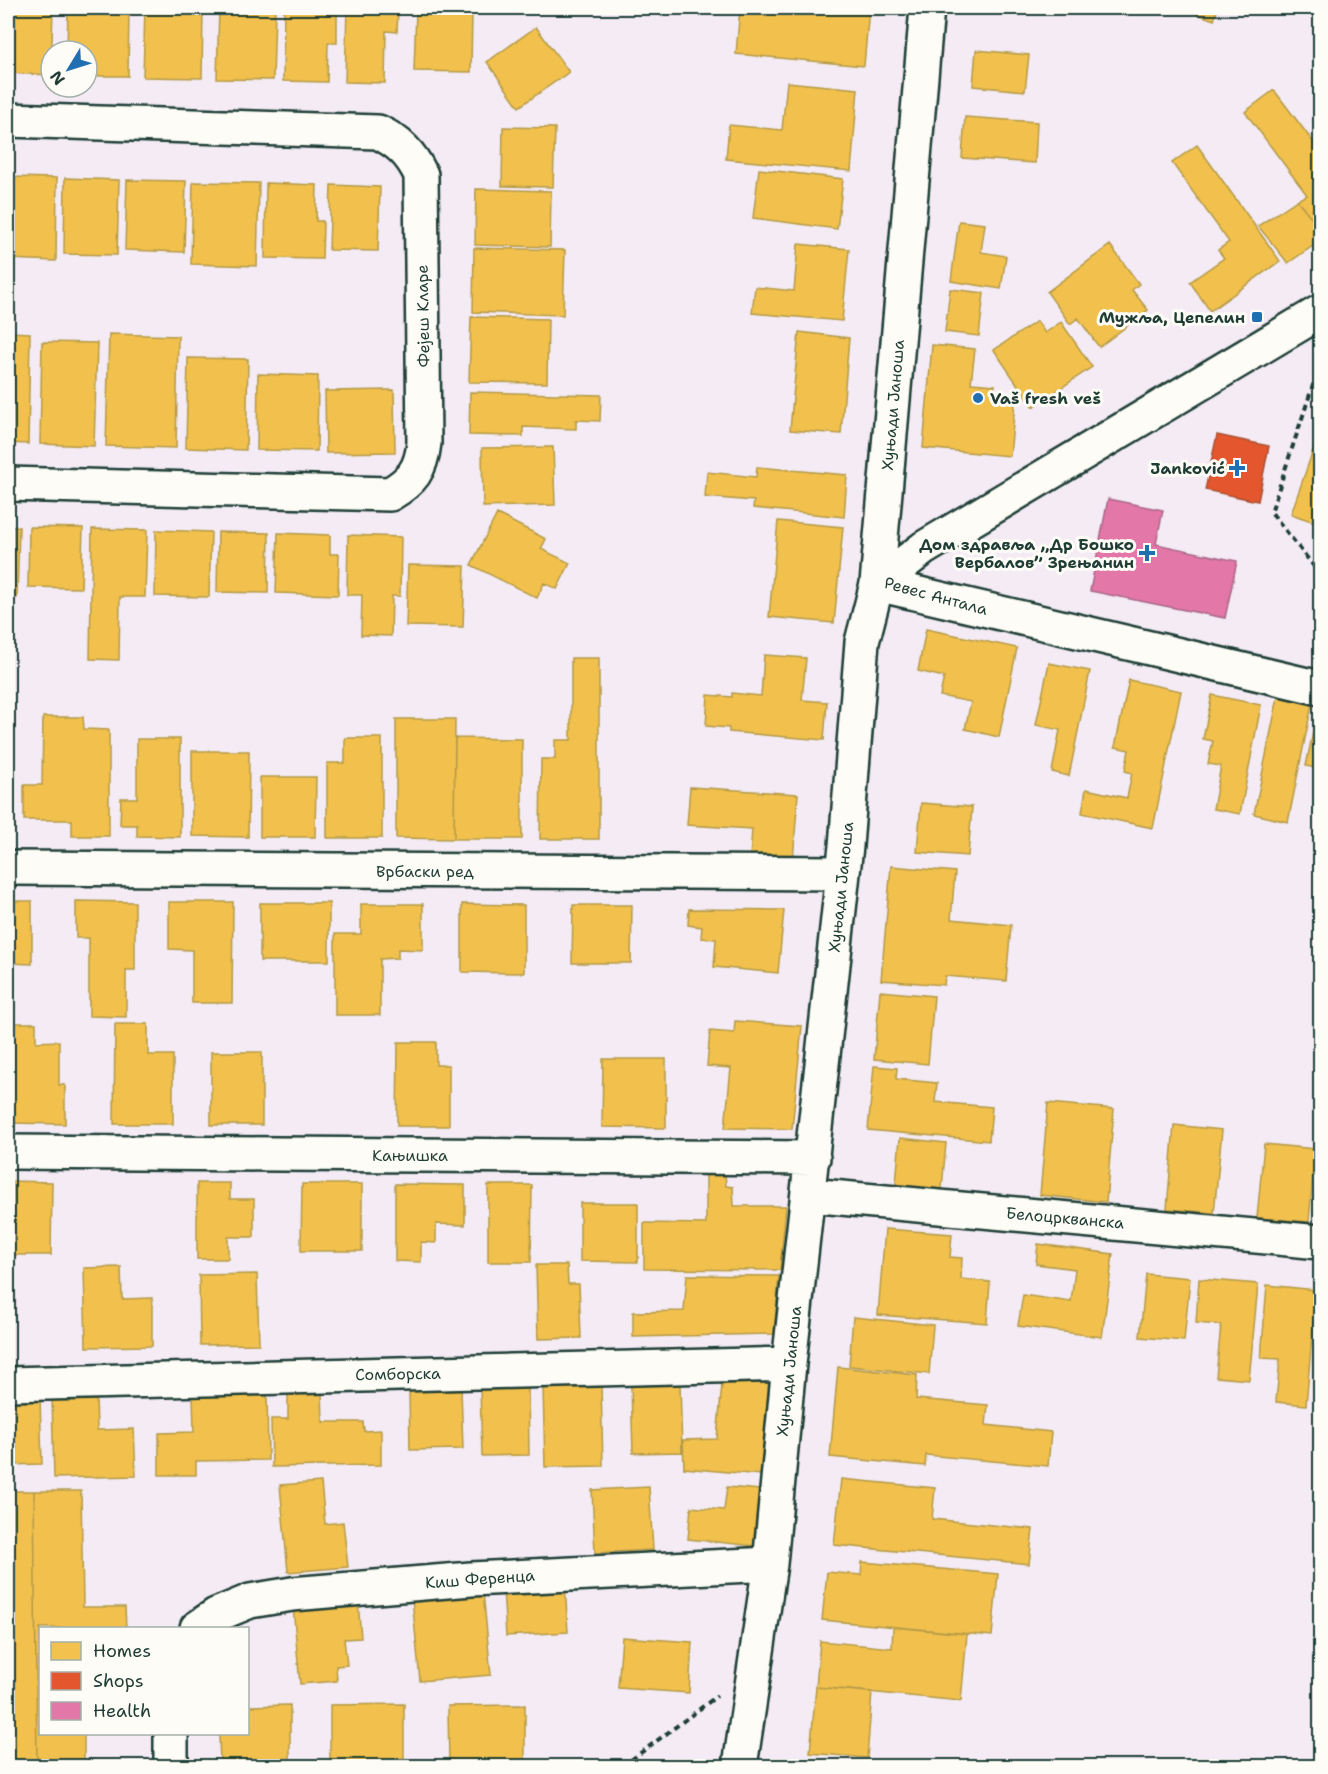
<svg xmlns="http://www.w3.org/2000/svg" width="1328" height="1774" font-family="'Shantell Sans',sans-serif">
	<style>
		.homes { fill: #f2c14e; stroke: #b39946; stroke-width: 1.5 }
		.shops { fill: #e4572e; stroke: #a94f30; stroke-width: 1.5 }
		.health { fill: #e377a8; stroke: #a86685; stroke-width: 1.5 }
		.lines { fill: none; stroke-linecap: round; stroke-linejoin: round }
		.minor-casing { stroke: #1f3d34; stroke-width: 38 }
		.path { stroke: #1f3d34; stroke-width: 4; stroke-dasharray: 6 4.5; stroke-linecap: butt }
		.minor { stroke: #fdfcf7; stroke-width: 33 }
		.poi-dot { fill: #1f6fb2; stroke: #fdfcf7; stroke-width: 2 }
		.labels { text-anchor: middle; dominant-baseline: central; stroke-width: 6; stroke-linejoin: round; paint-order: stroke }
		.street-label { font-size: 16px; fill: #1f3d34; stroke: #fdfcf7 }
		.poi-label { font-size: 16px; font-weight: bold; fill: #1f3d34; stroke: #fdfcf7; text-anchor: end }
	</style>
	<rect width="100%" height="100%" fill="#f4ebf5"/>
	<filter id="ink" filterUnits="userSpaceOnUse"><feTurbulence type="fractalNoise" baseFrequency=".0167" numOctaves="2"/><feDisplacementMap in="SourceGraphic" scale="12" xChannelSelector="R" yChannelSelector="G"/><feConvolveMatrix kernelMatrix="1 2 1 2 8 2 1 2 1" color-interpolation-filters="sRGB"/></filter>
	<g filter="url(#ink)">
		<path class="homes" d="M 8,8 L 53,8 L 51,75 L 8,73 Z
			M 68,8 L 129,8 L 128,76 L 87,76 L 87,51 L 67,51 Z
			M 145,8 L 203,8 L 202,78 L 143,77 Z
			M 219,8 L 275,8 L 273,80 L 217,79 Z
			M 284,8 L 337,8 L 337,43 L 328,43 L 327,82 L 283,81 Z
			M 347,8 L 398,8 L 397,32 L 386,31 L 385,83 L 345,82 Z
			M 433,8 L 472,8 L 471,72 L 414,71 L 416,10 L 433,10 Z
			M 740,8 L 869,8 L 864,66 L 736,54 Z
			M 1181,8 L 1218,8 L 1214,20 Z
			M 536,27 L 569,72 L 519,107 L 487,62 Z
			M 976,50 L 1029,55 L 1025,91 L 973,86 Z
			M 787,82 L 858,89 L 851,171 L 726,159 L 729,125 L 782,130 Z
			M 1274,90 L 1320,151 L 1320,228 L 1297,200 L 1307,195 L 1245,112 Z
			M 965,117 L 1037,122 L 1035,163 L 962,158 Z
			M 503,127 L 555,128 L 553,187 L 502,186 Z
			M 1197,145 L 1280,261 L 1210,311 L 1190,282 L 1224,258 L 1218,250 L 1229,242 L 1172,163 Z
			M 759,169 L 843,179 L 837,229 L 753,218 Z
			M 8,177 L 57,178 L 56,261 L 8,259 Z
			M 65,178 L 119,180 L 117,255 L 64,254 Z
			M 127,180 L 186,181 L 184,252 L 125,250 Z
			M 193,182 L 259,183 L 257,266 L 191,264 Z
			M 266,183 L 317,185 L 316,221 L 323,221 L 322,259 L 265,258 Z
			M 331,185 L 380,187 L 378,251 L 329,250 Z
			M 476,189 L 551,191 L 550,247 L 475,245 Z
			M 1297,200 L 1320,228 L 1320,241 L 1288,263 L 1258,226 Z
			M 959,221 L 985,224 L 981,252 L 1006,256 L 1001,289 L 951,281 Z
			M 798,244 L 849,249 L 842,321 L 752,313 L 755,287 L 794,291 Z
			M 1110,245 L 1139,284 L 1132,290 L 1148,310 L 1099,347 L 1078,318 L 1070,324 L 1047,292 Z
			M 474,248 L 565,250 L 563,315 L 473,312 Z
			M 950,289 L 984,293 L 979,336 L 945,332 Z
			M 471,317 L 548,319 L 547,383 L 469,382 Z
			M 1037,321 L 1045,333 L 1061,322 L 1092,367 L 1033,407 L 994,350 Z
			M 8,332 L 30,333 L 28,444 L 8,443 Z
			M 799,332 L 849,338 L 841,434 L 790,430 Z
			M 109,334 L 178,336 L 176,448 L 106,446 Z
			M 42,342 L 97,343 L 94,446 L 40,444 Z
			M 932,345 L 975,349 L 971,383 L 995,385 L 993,401 L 1015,403 L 1010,456 L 923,448 Z
			M 188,358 L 248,359 L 246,450 L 186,448 Z
			M 258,374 L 318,376 L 317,451 L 257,450 Z
			M 394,390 L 395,452 L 326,453 L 325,391 Z
			M 470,392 L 601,395 L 600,421 L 576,420 L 576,429 L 523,427 L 523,436 L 469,435 Z
			M 1320,430 L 1320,524 L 1291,514 Z
			M 553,447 L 555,505 L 483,507 L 482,448 Z
			M 757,467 L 847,475 L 844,517 L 753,508 L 754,501 L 705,497 L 707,472 L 756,477 Z
			M 497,514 L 546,539 L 541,549 L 570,563 L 557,589 L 544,583 L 537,598 L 471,565 Z
			M 778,521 L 843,527 L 834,623 L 769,617 Z
			M 8,526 L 19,527 L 17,598 L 8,597 Z
			M 29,527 L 83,528 L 81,588 L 28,587 Z
			M 92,529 L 147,530 L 145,597 L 120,597 L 119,660 L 90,659 Z
			M 156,530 L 211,532 L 209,597 L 155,596 Z
			M 218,532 L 269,533 L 268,593 L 217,592 Z
			M 278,533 L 330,535 L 330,554 L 339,554 L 338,595 L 276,593 Z
			M 348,535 L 401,537 L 400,596 L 392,596 L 391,636 L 361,635 L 362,595 L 347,595 Z
			M 408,565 L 465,566 L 463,627 L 406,626 Z
			M 926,629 L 1017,648 L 999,737 L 965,729 L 971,702 L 940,696 L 944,677 L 918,671 Z
			M 764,655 L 806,658 L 802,700 L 827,702 L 824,740 L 729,732 L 729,728 L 706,726 L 708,695 L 732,697 L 732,693 L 761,696 Z
			M 571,658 L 599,658 L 599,839 L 540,839 L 541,759 L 555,759 L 555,740 L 571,740 Z
			M 1049,663 L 1090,671 L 1069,776 L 1052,772 L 1060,730 L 1036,725 Z
			M 1129,680 L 1181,691 L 1153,828 L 1082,813 L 1086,789 L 1127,798 L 1132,773 L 1125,771 L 1129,750 L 1115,747 Z
			M 1212,695 L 1261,705 L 1240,814 L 1213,809 L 1221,766 L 1208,764 L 1213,741 L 1203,739 Z
			M 1278,697 L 1312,704 L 1288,822 L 1254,814 Z
			M 43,717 L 83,717 L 84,729 L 109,730 L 109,836 L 72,836 L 72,820 L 24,820 L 24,785 L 42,785 Z
			M 1316,717 L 1320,718 L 1320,769 L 1306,766 Z
			M 396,719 L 455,719 L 454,839 L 396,838 Z
			M 345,738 L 382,738 L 382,838 L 327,838 L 327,763 L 345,763 Z
			M 455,738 L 522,739 L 522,839 L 454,839 Z
			M 137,739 L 180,739 L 180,837 L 137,836 L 137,825 L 120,825 L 121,798 L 137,798 Z
			M 192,751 L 249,751 L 248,837 L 192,836 Z
			M 260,777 L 316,777 L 315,837 L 260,837 Z
			M 690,787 L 798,794 L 793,860 L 750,857 L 752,829 L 687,825 Z
			M 921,803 L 972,807 L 968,856 L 917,852 Z
			M 891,866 L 955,872 L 951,919 L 1011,925 L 1006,981 L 945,976 L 944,985 L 881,980 Z
			M 8,901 L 32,901 L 32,964 L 8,963 Z
			M 76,901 L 135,902 L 135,970 L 126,970 L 126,1017 L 89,1016 L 89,938 L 76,938 Z
			M 169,902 L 233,902 L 232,1003 L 192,1003 L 192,950 L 169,949 Z
			M 260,903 L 329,903 L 329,961 L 260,961 Z
			M 361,904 L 423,904 L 423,950 L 398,949 L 398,958 L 380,959 L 380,1015 L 335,1015 L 335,934 L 361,934 Z
			M 462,904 L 524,905 L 524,973 L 462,972 Z
			M 573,905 L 632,905 L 631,963 L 572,963 Z
			M 689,909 L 784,910 L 778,973 L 714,967 L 716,939 L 701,938 L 702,927 L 688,925 Z
			M 880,991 L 934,996 L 928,1064 L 874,1059 Z
			M 735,1021 L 802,1026 L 792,1129 L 725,1128 L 731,1068 L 707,1066 L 710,1031 L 734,1033 Z
			M 10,1023 L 36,1023 L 36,1042 L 59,1041 L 59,1085 L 65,1085 L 65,1124 L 10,1123 Z
			M 115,1024 L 148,1024 L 148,1055 L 173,1055 L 173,1124 L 114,1124 Z
			M 398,1042 L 436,1042 L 436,1065 L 449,1065 L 449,1126 L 397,1126 Z
			M 211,1052 L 262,1052 L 262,1125 L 211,1125 Z
			M 603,1059 L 666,1059 L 666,1128 L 602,1127 Z
			M 874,1066 L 897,1068 L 896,1079 L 937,1083 L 935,1102 L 992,1107 L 989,1141 L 868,1130 Z
			M 1048,1103 L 1114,1109 L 1106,1202 L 1040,1195 Z
			M 1174,1125 L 1222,1130 L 1214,1213 L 1167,1209 Z
			M 900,1138 L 946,1143 L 941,1199 L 895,1195 Z
			M 1264,1144 L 1315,1149 L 1309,1222 L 1257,1218 Z
			M 706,1173 L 725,1173 L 726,1186 L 733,1187 L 734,1206 L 786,1206 L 780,1270 L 644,1269 L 644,1223 L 706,1224 Z
			M 8,1181 L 52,1182 L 51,1255 L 8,1255 Z
			M 197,1183 L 230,1183 L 230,1199 L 254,1199 L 254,1237 L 228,1237 L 228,1259 L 197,1259 Z
			M 302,1184 L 362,1184 L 362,1251 L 301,1251 Z
			M 395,1184 L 465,1185 L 465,1225 L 436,1224 L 436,1243 L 421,1242 L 421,1262 L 395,1261 Z
			M 488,1185 L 532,1185 L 531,1262 L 488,1262 Z
			M 580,1203 L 638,1203 L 638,1262 L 580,1261 Z
			M 885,1229 L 952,1234 L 950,1257 L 962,1258 L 961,1279 L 990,1282 L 987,1323 L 878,1315 Z
			M 1038,1244 L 1113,1254 L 1102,1337 L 1018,1326 L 1023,1295 L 1071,1302 L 1075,1269 L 1036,1264 Z
			M 536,1265 L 567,1265 L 568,1284 L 579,1284 L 581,1338 L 538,1339 Z
			M 121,1267 L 122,1299 L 152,1298 L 152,1346 L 86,1347 L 84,1268 Z
			M 257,1274 L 259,1344 L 200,1345 L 199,1275 Z
			M 1146,1274 L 1190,1278 L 1184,1341 L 1140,1337 Z
			M 687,1275 L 779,1276 L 774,1334 L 633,1337 L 633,1312 L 684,1311 Z
			M 1199,1279 L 1258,1284 L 1249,1380 L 1216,1377 L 1221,1325 L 1196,1323 Z
			M 1267,1285 L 1316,1290 L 1306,1405 L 1276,1402 L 1280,1359 L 1261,1358 Z
			M 853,1317 L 933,1325 L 929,1374 L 849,1366 Z
			M 838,1367 L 917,1375 L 916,1399 L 988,1405 L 986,1425 L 1051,1432 L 1048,1466 L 926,1455 L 925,1466 L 830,1457 Z
			M 769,1383 L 761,1475 L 684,1468 L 683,1440 L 717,1439 L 722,1384 Z
			M 680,1384 L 682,1452 L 633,1453 L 631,1386 Z
			M 601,1386 L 603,1466 L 545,1467 L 543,1387 Z
			M 480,1388 L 528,1388 L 529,1455 L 482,1456 Z
			M 461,1389 L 463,1449 L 410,1450 L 409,1390 Z
			M 322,1391 L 323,1422 L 363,1422 L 364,1431 L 381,1430 L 381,1465 L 272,1467 L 271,1419 L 288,1419 L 288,1392 Z
			M 267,1392 L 268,1460 L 196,1461 L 196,1475 L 159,1475 L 159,1433 L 194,1432 L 193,1394 Z
			M 96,1396 L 97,1430 L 134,1429 L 136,1476 L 54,1478 L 52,1397 Z
			M 8,1397 L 40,1397 L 42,1464 L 8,1465 Z
			M 841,1479 L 935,1488 L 932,1519 L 1033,1529 L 1029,1564 L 834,1545 Z
			M 321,1482 L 325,1524 L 343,1522 L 348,1567 L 288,1572 L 280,1485 Z
			M 649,1487 L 653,1550 L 595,1553 L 592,1490 Z
			M 727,1487 L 760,1490 L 755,1546 L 688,1539 L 691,1507 L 724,1510 Z
			M 8,1491 L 34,1491 L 37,1766 L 8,1766 Z
			M 34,1491 L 81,1491 L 83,1607 L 125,1607 L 126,1628 L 40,1628 L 40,1734 L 84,1734 L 84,1766 L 37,1766 Z
			M 862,1562 L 998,1574 L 992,1636 L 822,1620 L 827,1572 L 861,1575 Z
			M 565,1586 L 568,1632 L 506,1636 L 503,1589 Z
			M 483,1592 L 491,1675 L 420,1681 L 412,1598 Z
			M 358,1601 L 361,1638 L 344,1639 L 347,1665 L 336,1666 L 337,1681 L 300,1684 L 293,1606 Z
			M 893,1627 L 967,1634 L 961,1701 L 816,1687 L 820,1641 L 892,1648 Z
			M 622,1637 L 692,1642 L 689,1693 L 618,1688 Z
			M 816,1687 L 872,1692 L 867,1758 L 810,1753 Z
			M 404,1704 L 404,1766 L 330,1766 L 330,1705 Z
			M 290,1705 L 290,1766 L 220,1766 L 219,1734 L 248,1734 L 248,1706 Z
			M 525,1705 L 525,1766 L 449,1766 L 448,1706 Z"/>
		<path class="shops" d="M 1217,435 L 1269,446 L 1258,501 L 1205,490 Z"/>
		<path class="health" d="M 1108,499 L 1163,510 L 1156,544 L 1237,561 L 1225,618 L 1090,591 Z"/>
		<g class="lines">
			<defs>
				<path id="minor" d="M 8,120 L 378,132 C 399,142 411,154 421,175 L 424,443 C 421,470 412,481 390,494 L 8,484
					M 877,584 L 924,548 L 1320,312
					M 877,584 L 1320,688
					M 8,868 L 843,873
					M 8,1152 L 813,1158
					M 809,1195 L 1320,1242
					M 8,1384 L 789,1364
					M 197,1628 L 216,1615 L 250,1601 L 292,1594 L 471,1579 L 770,1564
					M 171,1734 L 171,1766
					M 740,1766 L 770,1564 L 789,1364 L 846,846 L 862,642 L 877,584 L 927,8"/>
			</defs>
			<use href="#minor" class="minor-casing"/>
			<path class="path" d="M 1320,364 L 1271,512 L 1320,574
				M 623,1766 L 717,1696"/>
			<use href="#minor" class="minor"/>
		</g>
	</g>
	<g class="poi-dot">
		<rect x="1251" y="311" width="12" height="12" rx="3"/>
		<circle cx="978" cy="398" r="6"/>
		<path d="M1234 459h6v6h6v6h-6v6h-6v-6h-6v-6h6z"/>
		<path d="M1144 544h6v6h6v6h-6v6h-6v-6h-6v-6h6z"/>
	</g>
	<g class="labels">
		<g class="street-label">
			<text transform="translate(423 316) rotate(-91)">Фејеш Кларе</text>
			<text transform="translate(893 405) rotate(-85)">Хуњади Јаноша</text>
			<text transform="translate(936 596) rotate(15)">Ревес Антала</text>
			<text x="425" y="871">Врбаски ред</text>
			<text transform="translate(841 887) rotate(-84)">Хуњади Јаноша</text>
			<text x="410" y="1155">Кањишка</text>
			<text transform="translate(1065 1218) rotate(5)">Белоцркванска</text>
			<text transform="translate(789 1371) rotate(-84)">Хуњади Јаноша</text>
			<text transform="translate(398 1374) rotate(-1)">Сомборска</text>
			<text transform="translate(480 1579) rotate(-4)">Киш Ференца</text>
		</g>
		<g class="poi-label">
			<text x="1245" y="317">Мужља, Цепелин</text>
			<text x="990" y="398" text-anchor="start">Vaš fresh veš</text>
			<text x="1225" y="468">Janković</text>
			<text x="1134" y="544">Дом здравља „Др Бошко<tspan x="1134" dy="18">Вербалов” Зрењанин</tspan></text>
		</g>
	</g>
	<rect width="1328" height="1774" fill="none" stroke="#fdfcf7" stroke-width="30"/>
	<rect x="15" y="15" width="1298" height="1744" fill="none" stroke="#1f3d34" stroke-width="2" filter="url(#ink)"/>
	<rect x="39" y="1627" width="210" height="108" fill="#fdfcf7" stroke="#a4b0a9" stroke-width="1.5"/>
	<rect x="51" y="1642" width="30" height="18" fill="#f2c14e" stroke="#a4b0a9" stroke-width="1.5"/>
	<text x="93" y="1657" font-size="18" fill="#1f3d34">Homes</text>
	<rect x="51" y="1672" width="30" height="18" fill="#e4572e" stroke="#a4b0a9" stroke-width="1.5"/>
	<text x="93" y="1687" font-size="18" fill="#1f3d34">Shops</text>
	<rect x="51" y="1702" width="30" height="18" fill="#e377a8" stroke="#a4b0a9" stroke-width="1.5"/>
	<text x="93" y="1717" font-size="18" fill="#1f3d34">Health</text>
	<g transform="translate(69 69) rotate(232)"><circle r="28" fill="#fdfcf7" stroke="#a4b0a9" stroke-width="1.5"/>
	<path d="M0-4.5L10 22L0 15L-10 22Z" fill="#1f6fb2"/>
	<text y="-9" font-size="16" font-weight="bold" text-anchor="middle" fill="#1f3d34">N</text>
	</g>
</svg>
